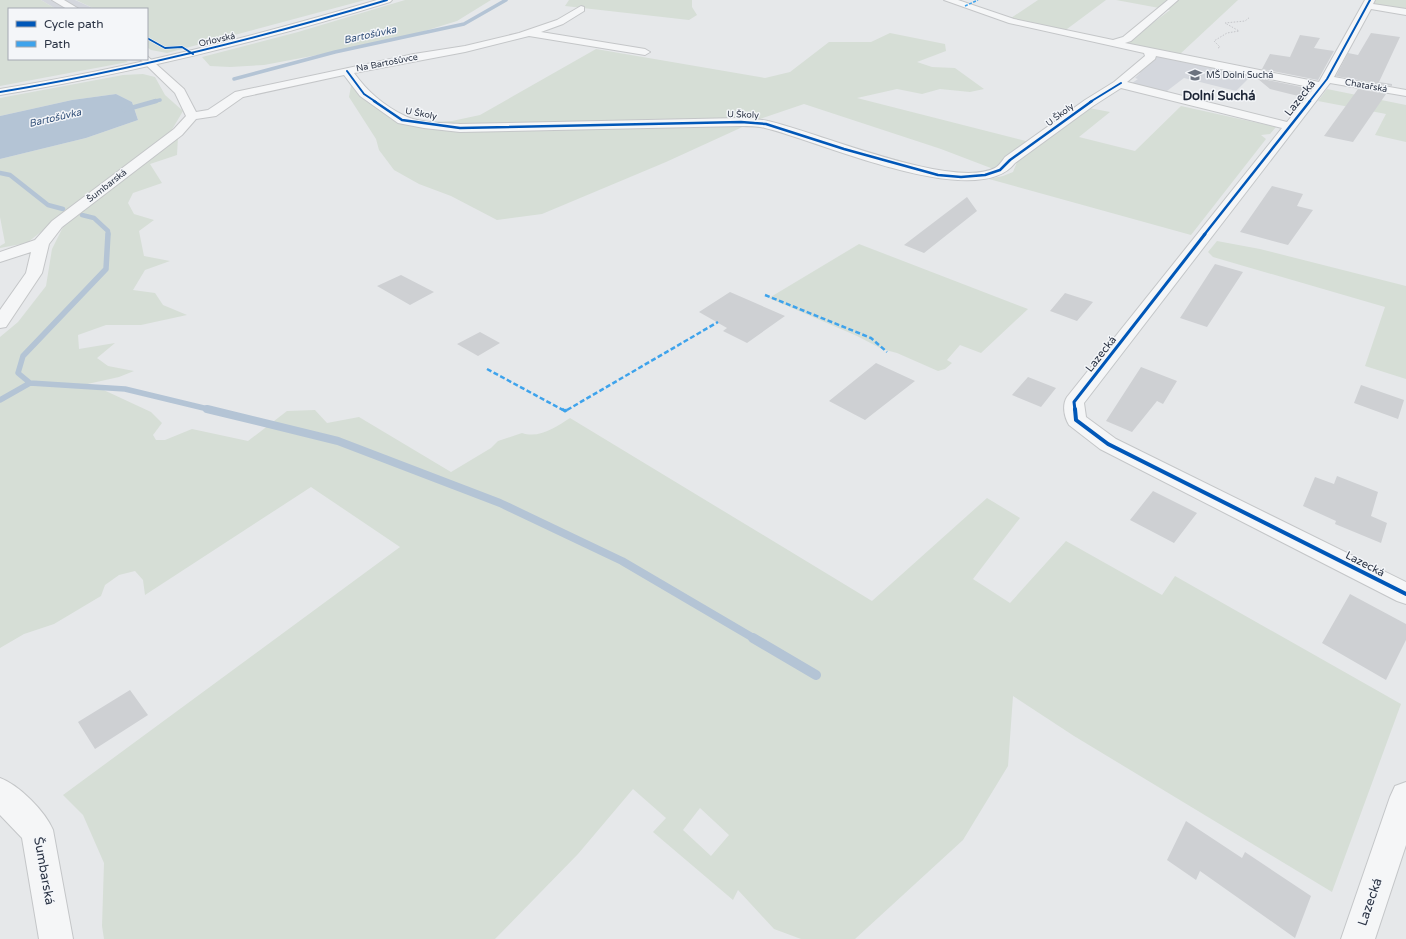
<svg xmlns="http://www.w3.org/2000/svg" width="1406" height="939" font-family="'Varela Round',sans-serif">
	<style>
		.built { fill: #d4d7dd }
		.green { fill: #d6ded6; fill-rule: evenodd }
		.water { fill: #b4c4d5 }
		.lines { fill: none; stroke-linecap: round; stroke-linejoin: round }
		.stream-far4 { stroke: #b4c4d5; stroke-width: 3.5 }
		.stream-far3 { stroke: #b4c4d5; stroke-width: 4.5 }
		.stream-far2 { stroke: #b4c4d5; stroke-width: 5.5 }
		.stream-far1 { stroke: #b4c4d5; stroke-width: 8 }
		.stream { stroke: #b4c4d5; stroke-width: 10 }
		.building { fill: #ced0d3 }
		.street-casing { stroke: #c4c6c8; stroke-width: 2 }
		.secondary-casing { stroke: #c4c6c8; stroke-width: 2 }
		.path { stroke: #c5c6ca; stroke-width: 1; stroke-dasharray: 1.5 1.5; stroke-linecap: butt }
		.street { fill: #f5f6f7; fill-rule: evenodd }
		.secondary { fill: #f8f8f8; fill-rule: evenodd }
		.quiet-far2 { stroke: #3ea3ec; stroke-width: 1.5; stroke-dasharray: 3 1.5; stroke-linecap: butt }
		.quiet-far1 { stroke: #3ea3ec; stroke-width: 2.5; stroke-dasharray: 5 2.5; stroke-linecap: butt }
		.quiet { stroke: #3ea3ec; stroke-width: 3; stroke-dasharray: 6 3; stroke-linecap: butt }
		.cycleway-far3-casing { stroke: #f4f6f9; stroke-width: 3 }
		.cycleway-far2-casing { stroke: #f4f6f9; stroke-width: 4 }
		.cycleway-far1-casing { stroke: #f4f6f9; stroke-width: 5 }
		.cycleway-casing { stroke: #f4f6f9; stroke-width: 6 }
		.cycleway-far3 { stroke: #0057b8; stroke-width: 2 }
		.cycleway-far2 { stroke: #0057b8; stroke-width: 2.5 }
		.cycleway-far1 { stroke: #0057b8; stroke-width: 3 }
		.cycleway { stroke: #0057b8; stroke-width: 4 }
		.labels { text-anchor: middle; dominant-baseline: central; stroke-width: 3; stroke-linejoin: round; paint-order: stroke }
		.far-street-label { font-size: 9px; fill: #2b3445; stroke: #f4f6f9 }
		.far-poi-label { font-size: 9px; fill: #2b3445; stroke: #f4f6f9; text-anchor: start }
		.far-water-label { font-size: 10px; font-style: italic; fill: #34527a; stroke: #f4f6f9 }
		.street-label { font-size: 11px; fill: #2b3445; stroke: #f4f6f9 }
		.far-district-label { font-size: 13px; font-weight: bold; fill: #1d2536; stroke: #f4f6f9 }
		.near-street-label { font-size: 13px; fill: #2b3445; stroke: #f4f6f9 }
	</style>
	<rect width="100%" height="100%" fill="#e6e8ea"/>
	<path class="built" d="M 41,0 L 75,0 L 95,9 L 56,9 Z
		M 1162,53 L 1255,72 L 1236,91 L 1184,78 L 1163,94 L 1129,85 L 1138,79 L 1135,78 L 1140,73 L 1137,72 Z"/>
	<path class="green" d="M 0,0 L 41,0 L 56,9 L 9,9 L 9,59 L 124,59 L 128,62 L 0,86 Z
		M 76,0 L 365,0 L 167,53 L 151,50 L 147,47 L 147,9 L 95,9 Z
		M 405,0 L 491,0 L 457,21 L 392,41 L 264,65 L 230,67 L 210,66 L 202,57 L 298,32 Z
		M 569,0 L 692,0 L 692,7 L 697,15 L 689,20 L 565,6 Z
		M 1038,0 L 1106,0 L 1063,32 L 1011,18 Z
		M 1116,0 L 1238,0 L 1179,55 L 1125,44 L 1170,10 Z
		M 1374,0 L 1406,0 L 1406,11 L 1373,5 Z
		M 890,33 L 945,44 L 946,51 L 917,62 L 932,67 L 955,68 L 984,89 L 970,92 L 940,89 L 922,94 L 897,89 L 857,98 L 1030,142 L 996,170 L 941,149 L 804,104 L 760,119 L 666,162 L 542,214 L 497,220 L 451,196 L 419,184 L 394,170 L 379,150 L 376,139 L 349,97 L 351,86 L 343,74 L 397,120 L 430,122 L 452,121 L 480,115 L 596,49 L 765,78 L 790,72 L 829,42 L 871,42 Z
		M 143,74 L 155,77 L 165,95 L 183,111 L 170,133 L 113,174 L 27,243 L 0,248 L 0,246 L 5,243 L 0,217 L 0,159 L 86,138 L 138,120 L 132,102 L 116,94 L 72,100 L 0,116 L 0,98 L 123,75 Z
		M 1327,89 L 1406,105 L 1406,142 L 1375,135 L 1386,114 L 1318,101 Z
		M 1181,106 L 1276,127 L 1270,134 L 1261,135 L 1266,139 L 1191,235 L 989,179 L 1003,176 L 1013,172 L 1017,162 L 1089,108 L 1110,112 L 1079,137 L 1135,151 Z
		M 178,137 L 177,155 L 150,164 L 162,183 L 133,193 L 128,203 L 134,214 L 154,220 L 139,231 L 144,256 L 170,261 L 145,270 L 133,290 L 155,293 L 163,305 L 187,315 L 141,325 L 106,325 L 78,335 L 79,349 L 115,343 L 97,358 L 108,366 L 134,371 L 119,377 L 83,385 L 95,386 L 151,412 L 162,423 L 153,435 L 156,440 L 165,440 L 192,429 L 248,441 L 287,411 L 315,410 L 327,423 L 359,417 L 451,472 L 491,448 L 498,441 L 522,433 C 539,439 556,427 570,418 L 872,601 L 987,498 L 1020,518 L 973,579 L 1010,603 L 1066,541 L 1162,595 L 1175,576 L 1401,704 L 1332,892 L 1074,736 L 1013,696 L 1008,766 L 963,840 L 855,939 L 801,939 L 774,929 L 738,890 L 733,900 L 653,832 L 666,818 L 633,789 L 578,854 L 495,939 L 104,939 L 102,926 L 104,863 L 83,815 L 63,795 L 400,547 L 311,487 L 145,595 L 143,580 L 135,571 L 119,575 L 105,585 L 101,596 L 54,624 L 24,634 L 0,648 L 0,337 L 18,322 L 46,286 L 52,249 L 65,223 ZM 700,808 L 729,835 L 711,856 L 683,830 Z
		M 1217,241 L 1260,249 L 1406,286 L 1406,379 L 1365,366 L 1385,307 L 1213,257 L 1208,252 Z
		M 859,244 L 1028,309 L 981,353 L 960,345 L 947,360 L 952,363 L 945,369 L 938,371 L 897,353 L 882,349 L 857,336 L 769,298 Z"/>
	<path class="water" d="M 116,94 L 132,102 L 138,120 L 86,138 L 0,159 L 0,116 L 72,100 Z"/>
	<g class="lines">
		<path class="stream-far4" d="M 234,79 L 335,52 L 464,24 L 506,0
			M 152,102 L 160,100"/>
		<path class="stream-far3" d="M 124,110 L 156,101
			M 0,173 L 10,175 L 48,205 L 63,209
			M 82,215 L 94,218 L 108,231 L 108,235"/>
		<path class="stream-far2" d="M 30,383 L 125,389 L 212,410
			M 0,400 L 30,383 L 18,373 L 23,356 L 106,269 L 108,234"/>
		<path class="stream-far1" d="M 207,409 L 338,441 L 500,503 L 622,561 L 755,639"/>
		<path class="stream" d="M 753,638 L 816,675"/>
	</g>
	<path class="building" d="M 1371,33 L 1400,37 L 1379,82 L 1392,84 L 1392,86 L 1336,76 L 1348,53 L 1358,55 Z
		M 1300,35 L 1320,38 L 1314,48 L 1334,51 L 1318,80 L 1262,69 L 1270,54 L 1290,57 Z
		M 1258,79 L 1258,78 L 1311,89 L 1303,97 L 1290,94 L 1270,89 Z
		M 1358,89 L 1386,94 L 1353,142 L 1324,136 Z
		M 1272,186 L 1303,194 L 1297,206 L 1313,210 L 1288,245 L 1240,232 Z
		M 967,197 L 977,211 L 924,253 L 904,245 Z
		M 1215,264 L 1243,272 L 1207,327 L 1180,318 Z
		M 401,275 L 434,292 L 410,305 L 377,286 Z
		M 730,292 L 785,316 L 747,343 L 723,331 L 727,328 L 699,312 Z
		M 1065,293 L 1093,302 L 1077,321 L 1050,311 Z
		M 480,332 L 500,343 L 478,356 L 457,344 Z
		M 876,363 L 915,381 L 865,420 L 829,401 Z
		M 1141,367 L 1177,381 L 1163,404 L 1157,401 L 1132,432 L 1106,421 Z
		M 1028,377 L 1056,388 L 1041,407 L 1012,395 Z
		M 1361,385 L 1404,400 L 1398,419 L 1354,403 Z
		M 1337,476 L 1378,492 L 1371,516 L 1387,523 L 1381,543 L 1335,524 L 1336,521 L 1303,506 L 1315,477 L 1334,484 Z
		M 1153,491 L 1197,513 L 1174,543 L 1130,520 Z
		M 1350,594 L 1406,624 L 1406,640 L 1386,680 L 1322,643 Z
		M 130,690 L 148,715 L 95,749 L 78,722 Z
		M 1186,821 L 1242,858 L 1245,852 L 1311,896 L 1295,938 L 1200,871 L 1196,880 L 1167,860 Z"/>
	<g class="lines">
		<defs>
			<path id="street" d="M 52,0 L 64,0 L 79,9 L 67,9 Z
				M 944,0 L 958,0 L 1014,19 L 1113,40 L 1123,37 L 1168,0 L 1178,0 L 1131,41 L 1125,43 L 1319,82 L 1365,0 L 1375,0 L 1373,4 L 1406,9 L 1406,15 L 1371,9 L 1334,77 L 1406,90 L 1406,96 L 1330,83 L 1084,403 L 1086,417 L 1116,439 L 1406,582 L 1406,604 L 1397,601 L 1100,449 L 1069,425 C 1064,417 1062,405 1067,397 L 1282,128 L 1121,88 L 1093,106 L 1015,163 C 977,213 817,140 765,128 C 758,126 749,126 741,126 L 460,132 L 424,128 L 398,123 L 360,96 L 344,75 L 243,97 L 216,116 L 196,119 L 182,135 L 62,227 L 49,244 L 42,273 L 6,327 L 0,328 L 0,310 L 26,273 L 31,252 L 0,262 L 0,252 L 35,240 L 52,221 L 174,129 L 186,116 L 175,93 L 140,59 L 147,59 L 147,56 L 184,89 L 196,112 L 208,110 L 235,92 L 414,54 L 465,46 L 519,33 L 557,20 L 581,6 L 584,7 L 584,11 L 563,24 L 541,32 L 645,49 L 650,52 L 645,55 L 529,36 L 465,52 L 354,73 C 367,91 384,106 405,116 C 418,123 445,123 460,124 L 741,118 C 750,119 760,119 768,121 C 817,132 952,190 995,168 C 999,166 1002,161 1005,157 L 1085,100 L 1114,82 L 1145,56 L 1144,53 L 1009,23 ZM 1156,56 L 1314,88 L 1287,122 L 1127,82 L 1155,59 Z
				M 0,778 C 19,785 45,811 53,830 L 73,939 L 39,939 L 22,838 L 0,815 Z
				M 1406,782 L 1406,845 L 1375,939 L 1341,939 L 1390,797 L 1395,786 Z"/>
			<path id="secondary" d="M 377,0 L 392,0 L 390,2 C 262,41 132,73 0,95 L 0,89 C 128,68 253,37 377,0 Z"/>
		</defs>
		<use href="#street" class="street-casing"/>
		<use href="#secondary" class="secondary-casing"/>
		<path class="path" d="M 1218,48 L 1220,47 L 1214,41 L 1227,33 L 1239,31 L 1225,23 L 1245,21 L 1250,17"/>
		<use href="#street" class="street"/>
		<use href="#secondary" class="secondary"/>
		<path class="quiet-far2" d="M 965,6 L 978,0"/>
		<path class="quiet-far1" d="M 765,295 L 871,338 L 887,352
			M 487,369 L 563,410
			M 567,410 L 718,322"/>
		<path class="quiet" d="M 562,409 L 565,411 L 568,409"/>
		<defs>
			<path id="cycleway-far3" d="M 147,38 L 165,48 L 182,47 L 193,54
				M 347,71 L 364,94 L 376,102
				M 0,92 C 131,70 260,38 387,0
				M 1090,102 L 1121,83
				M 1309,102 L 1327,79 L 1370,0"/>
			<path id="cycleway-far2" d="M 374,101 L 402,120 L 460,128 L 741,122 L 766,124 L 844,149 L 938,175 L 961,177 L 985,175 L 1000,170 L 1010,160 L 1092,101
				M 1204,235 L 1310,101"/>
			<path id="cycleway-far1" d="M 1075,410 L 1074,402 L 1205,234"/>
			<path id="cycleway" d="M 1075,409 L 1076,420 L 1108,444 L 1406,594"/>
		</defs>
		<use href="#cycleway-far3" class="cycleway-far3-casing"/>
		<use href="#cycleway-far2" class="cycleway-far2-casing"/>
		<use href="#cycleway-far1" class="cycleway-far1-casing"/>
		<use href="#cycleway" class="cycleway-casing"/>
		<use href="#cycleway-far3" class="cycleway-far3"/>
		<use href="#cycleway-far2" class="cycleway-far2"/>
		<use href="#cycleway-far1" class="cycleway-far1"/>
		<use href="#cycleway" class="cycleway"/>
	</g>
	<defs>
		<symbol id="school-bare" viewBox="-9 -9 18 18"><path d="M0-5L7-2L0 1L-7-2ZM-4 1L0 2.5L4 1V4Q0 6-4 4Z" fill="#6c737f" stroke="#f4f6f9" stroke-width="2.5" paint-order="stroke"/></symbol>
	</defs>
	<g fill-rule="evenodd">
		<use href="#school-bare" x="1185" y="65" width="20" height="20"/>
	</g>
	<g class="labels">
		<g class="far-street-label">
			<text transform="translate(217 40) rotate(-13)">Orlovská</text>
			<text transform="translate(387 63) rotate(-11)">Na Bartošůvce</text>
			<text transform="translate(1366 86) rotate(10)">Chatařská</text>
			<text transform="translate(421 114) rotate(11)">U Školy</text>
			<text transform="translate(743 115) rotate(2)">U Školy</text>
			<text transform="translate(1060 115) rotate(-37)">U Školy</text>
			<text transform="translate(107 186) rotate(-38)">Šumbarská</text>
		</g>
		<g class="far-poi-label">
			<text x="1206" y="75">MŠ Dolní Suchá</text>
		</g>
		<g class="far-water-label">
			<text transform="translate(370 35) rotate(-12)">Bartošůvka</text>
			<text transform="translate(55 118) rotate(-13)">Bartošůvka</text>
		</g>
		<g class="street-label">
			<text transform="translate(1300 98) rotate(-52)">Lazecká</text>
			<text transform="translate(1101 354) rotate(-52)">Lazecká</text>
			<text transform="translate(1365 564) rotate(27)">Lazecká</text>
		</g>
		<g class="far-district-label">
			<text x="1219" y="96">Dolní Suchá</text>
		</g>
		<g class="near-street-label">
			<text transform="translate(44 871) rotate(80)">Šumbarská</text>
			<text transform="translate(1370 902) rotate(-71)">Lazecká</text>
		</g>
	</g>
	<rect x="8" y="8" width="140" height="52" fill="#f4f6f9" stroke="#a4a8b1"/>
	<rect x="16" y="21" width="20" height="6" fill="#0057b8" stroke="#a4a8b1"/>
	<text x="44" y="28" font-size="12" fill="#2b3445">Cycle path</text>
	<rect x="16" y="41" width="20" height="6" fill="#3ea3ec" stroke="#a4a8b1"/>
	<text x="44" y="48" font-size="12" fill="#2b3445">Path</text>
</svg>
